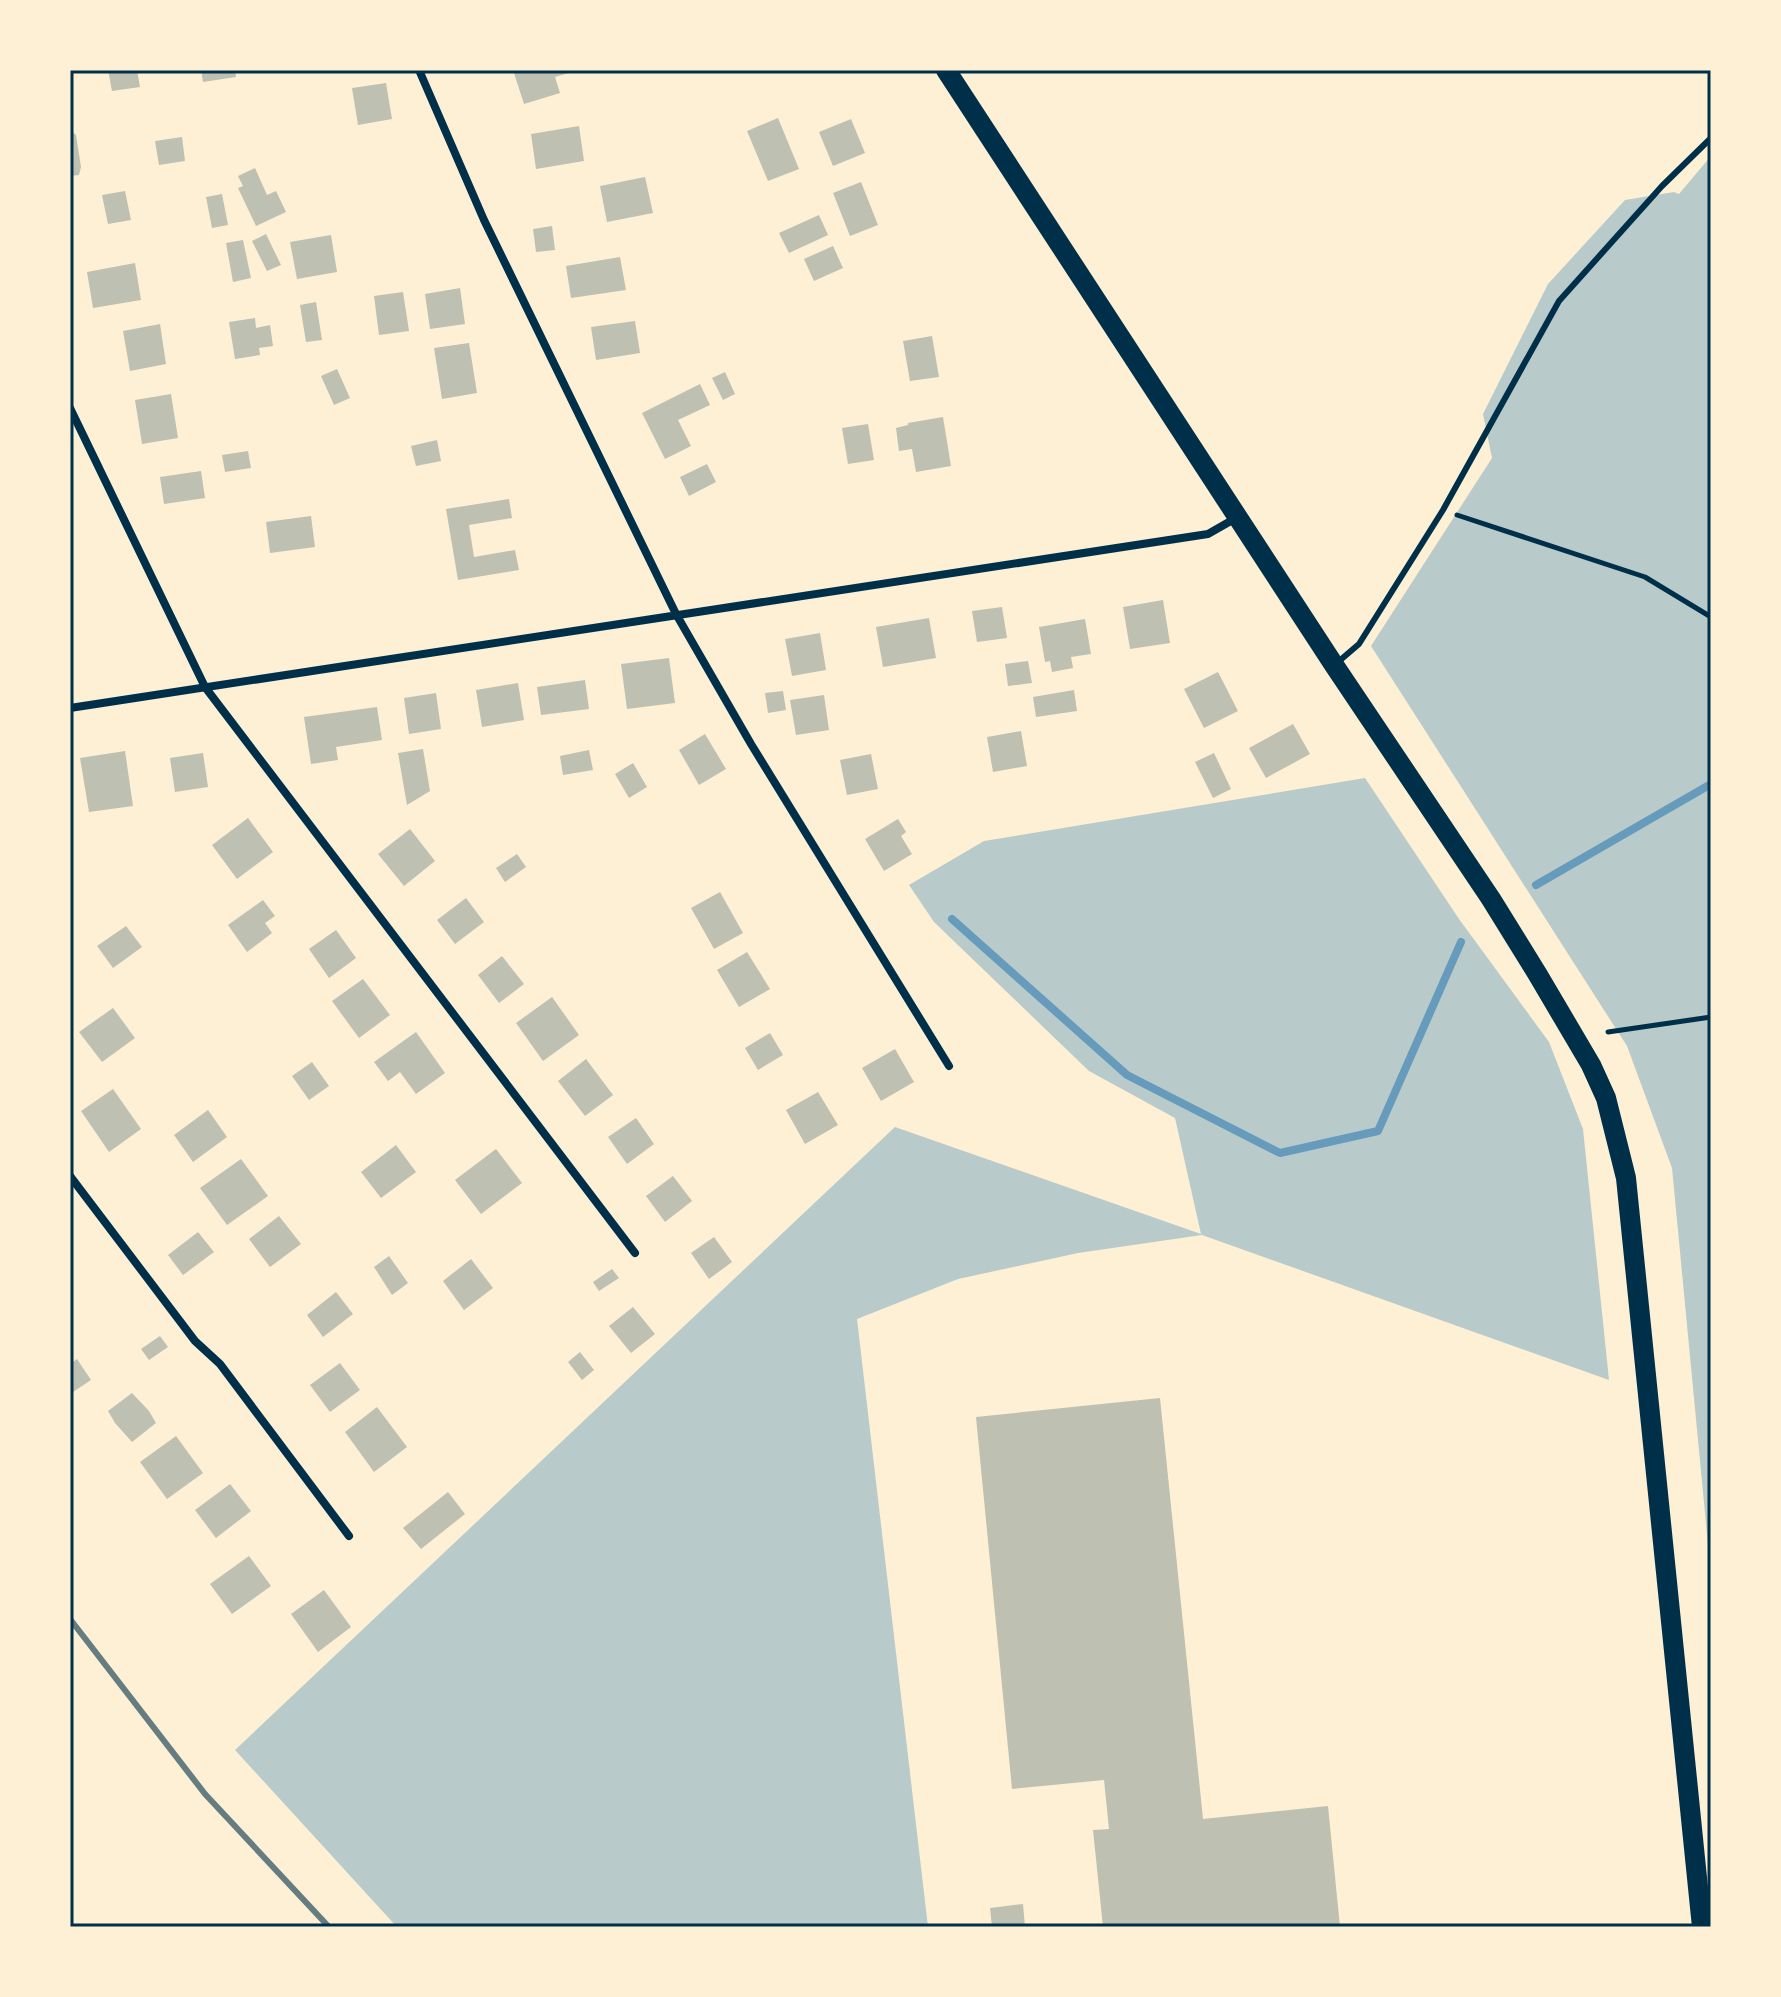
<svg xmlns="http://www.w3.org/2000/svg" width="1781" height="1997" font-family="Helvetica,sans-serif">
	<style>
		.green { fill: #b9caca }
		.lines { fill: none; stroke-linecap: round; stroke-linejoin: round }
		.stream { stroke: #669bbc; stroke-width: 8 }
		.building { fill: #bec0b2 }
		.path { stroke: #003049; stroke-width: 5 }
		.service { stroke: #003049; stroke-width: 6 }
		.minor { stroke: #003049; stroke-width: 8 }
		.primary { stroke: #003049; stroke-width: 20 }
		.rail { stroke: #657d81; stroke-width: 6 }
		.neatline { fill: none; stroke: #003049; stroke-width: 3 }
	</style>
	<rect width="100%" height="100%" fill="#fdf0d5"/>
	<path class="green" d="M 1711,156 L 1711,1576 L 1672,1168 L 1627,1046 L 1371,646 L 1492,458 L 1483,414 L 1548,284 L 1625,200 L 1674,192 L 1679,194 Z
		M 1365,778 L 1459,919 L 1549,1042 L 1583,1129 L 1609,1380 L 1202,1235 L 1078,1253 L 958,1279 L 857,1319 L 928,1927 L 397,1927 L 235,1750 L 895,1127 L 1201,1234 L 1175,1118 L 1089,1071 L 934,922 L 909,885 L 984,841 Z"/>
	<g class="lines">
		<path class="stream" d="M 1536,885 L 1711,784
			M 952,919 L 1127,1075 L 1280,1153 L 1378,1131 L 1461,942"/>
	</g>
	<path class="building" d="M 108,70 L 137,70 L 140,87 L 112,91 Z
		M 201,70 L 235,70 L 236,77 L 203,82 Z
		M 513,70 L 575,70 L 575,71 L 555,77 L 560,93 L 524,104 Z
		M 386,83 L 392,119 L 358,125 L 352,88 Z
		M 778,118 L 799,169 L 768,181 L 747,131 Z
		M 851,119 L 865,153 L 833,166 L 819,132 Z
		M 579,126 L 584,161 L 536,169 L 531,134 Z
		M 70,130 L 76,135 L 81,167 L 79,175 L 70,176 Z
		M 182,137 L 185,161 L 159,165 L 155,141 Z
		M 255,168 L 267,195 L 276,191 L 286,212 L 256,226 L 238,188 L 243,186 L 238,176 Z
		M 645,177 L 653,213 L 607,222 L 600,186 Z
		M 861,182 L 878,225 L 850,236 L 833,193 Z
		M 125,191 L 131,220 L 108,224 L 102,195 Z
		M 222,194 L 228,225 L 212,228 L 206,197 Z
		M 819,215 L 828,235 L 789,253 L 779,233 Z
		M 552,226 L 555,250 L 536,252 L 533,229 Z
		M 266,234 L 281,265 L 267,271 L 252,241 Z
		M 331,235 L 337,272 L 297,279 L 290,242 Z
		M 243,240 L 251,278 L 233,282 L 226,243 Z
		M 833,246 L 843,268 L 814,281 L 804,259 Z
		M 620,257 L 626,290 L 571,298 L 566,266 Z
		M 135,263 L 141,300 L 93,308 L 87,272 Z
		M 460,288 L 465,324 L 430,329 L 425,294 Z
		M 403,292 L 409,331 L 379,335 L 374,296 Z
		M 316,302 L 322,340 L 306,342 L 300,305 Z
		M 255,318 L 256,328 L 270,325 L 273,346 L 259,348 L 260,355 L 235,359 L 229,322 Z
		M 635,321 L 640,353 L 596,360 L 591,327 Z
		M 160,324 L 166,364 L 130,371 L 123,331 Z
		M 932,336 L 939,377 L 910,381 L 903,341 Z
		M 469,343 L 477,393 L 442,399 L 434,348 Z
		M 337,369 L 350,398 L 334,405 L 321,376 Z
		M 725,372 L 735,394 L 723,400 L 712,378 Z
		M 700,384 L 710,405 L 678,420 L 691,446 L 665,459 L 642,413 Z
		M 171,394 L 178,438 L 142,444 L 135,400 Z
		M 943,417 L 951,466 L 916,472 L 912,449 L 899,451 L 896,428 L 908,425 L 908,423 Z
		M 868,424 L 874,460 L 848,464 L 842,428 Z
		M 437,440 L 441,461 L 416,466 L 411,446 Z
		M 248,451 L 251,468 L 225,472 L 222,455 Z
		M 707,464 L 716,482 L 689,496 L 680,477 Z
		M 201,471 L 205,498 L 164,504 L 160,477 Z
		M 509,499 L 512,518 L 469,525 L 474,557 L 515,550 L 519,570 L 458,580 L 446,509 Z
		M 311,516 L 315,547 L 270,553 L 266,522 Z
		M 1163,600 L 1170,643 L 1130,649 L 1123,607 Z
		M 1002,607 L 1007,638 L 977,642 L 972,611 Z
		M 929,618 L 936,658 L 883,667 L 876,627 Z
		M 1085,619 L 1091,654 L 1071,657 L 1073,668 L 1052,672 L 1050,661 L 1045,662 L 1039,627 Z
		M 820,633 L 826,670 L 792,676 L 785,639 Z
		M 669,658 L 675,703 L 627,709 L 621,664 Z
		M 1028,661 L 1032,683 L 1008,686 L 1005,664 Z
		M 1218,672 L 1238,711 L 1204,728 L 1184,689 Z
		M 585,680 L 589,709 L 541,715 L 537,687 Z
		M 518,683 L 524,720 L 482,727 L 476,690 Z
		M 1074,690 L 1077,711 L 1036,717 L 1033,697 Z
		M 783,691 L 786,710 L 768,713 L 765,693 Z
		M 436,693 L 441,729 L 409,734 L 404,698 Z
		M 824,695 L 829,730 L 796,735 L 790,700 Z
		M 377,707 L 382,740 L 336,747 L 338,760 L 311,764 L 304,717 Z
		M 1293,724 L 1310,754 L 1266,778 L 1249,748 Z
		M 1021,731 L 1027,766 L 993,772 L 987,737 Z
		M 705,734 L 726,769 L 699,785 L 679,750 Z
		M 423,749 L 430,791 L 407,805 L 398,753 Z
		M 589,750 L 593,770 L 563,775 L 560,756 Z
		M 125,751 L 133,806 L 89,812 L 80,758 Z
		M 203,753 L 208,787 L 175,792 L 170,758 Z
		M 1214,753 L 1231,789 L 1213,798 L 1195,762 Z
		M 871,754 L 878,789 L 847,795 L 840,760 Z
		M 633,763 L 647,787 L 629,798 L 615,774 Z
		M 248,818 L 273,852 L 237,879 L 212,845 Z
		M 898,819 L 906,832 L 901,836 L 912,854 L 884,871 L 865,839 Z
		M 410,829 L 435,861 L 404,886 L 378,854 Z
		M 517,854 L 526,867 L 505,882 L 496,868 Z
		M 720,892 L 743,933 L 714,949 L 691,908 Z
		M 466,898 L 484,922 L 455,944 L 437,920 Z
		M 263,900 L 275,916 L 265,923 L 272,933 L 247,952 L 228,925 Z
		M 126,926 L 142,947 L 113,968 L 97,946 Z
		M 336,930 L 356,958 L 329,978 L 309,949 Z
		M 747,952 L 770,989 L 739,1007 L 717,970 Z
		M 502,956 L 524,984 L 499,1003 L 478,975 Z
		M 363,979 L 390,1015 L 359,1038 L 332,1001 Z
		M 552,997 L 579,1035 L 543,1061 L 516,1023 Z
		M 113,1008 L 135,1038 L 102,1062 L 79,1032 Z
		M 416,1032 L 445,1073 L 416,1094 L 400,1072 L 388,1081 L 374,1062 Z
		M 770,1033 L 783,1055 L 758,1070 L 745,1048 Z
		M 895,1049 L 914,1082 L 881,1101 L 862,1068 Z
		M 586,1059 L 613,1095 L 585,1116 L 558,1081 Z
		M 312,1062 L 329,1086 L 309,1100 L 292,1076 Z
		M 113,1089 L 141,1129 L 109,1152 L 81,1111 Z
		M 818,1092 L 838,1125 L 805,1144 L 786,1110 Z
		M 208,1110 L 227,1137 L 193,1162 L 174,1135 Z
		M 636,1118 L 654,1144 L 627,1164 L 608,1137 Z
		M 396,1145 L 416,1172 L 381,1198 L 361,1172 Z
		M 496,1149 L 522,1183 L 481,1214 L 455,1180 Z
		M 241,1159 L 268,1196 L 227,1225 L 200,1188 Z
		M 673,1176 L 692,1201 L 665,1222 L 646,1196 Z
		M 279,1216 L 301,1244 L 270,1267 L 249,1239 Z
		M 198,1232 L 214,1252 L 183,1275 L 168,1255 Z
		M 714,1237 L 732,1262 L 709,1279 L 691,1253 Z
		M 389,1256 L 408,1283 L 392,1295 L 374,1267 Z
		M 471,1259 L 493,1288 L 464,1310 L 443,1281 Z
		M 612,1269 L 619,1278 L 599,1291 L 593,1282 Z
		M 336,1292 L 353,1314 L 323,1337 L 307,1315 Z
		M 633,1307 L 655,1334 L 631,1353 L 609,1326 Z
		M 160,1336 L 168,1347 L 149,1360 L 141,1349 Z
		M 580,1352 L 594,1370 L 582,1380 L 568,1362 Z
		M 77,1359 L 91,1380 L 70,1394 L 70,1364 Z
		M 340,1363 L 360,1390 L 330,1412 L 310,1385 Z
		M 132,1393 L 149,1411 L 156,1423 L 132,1442 L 115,1423 L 108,1411 Z
		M 1160,1398 L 1203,1819 L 1328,1806 L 1340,1927 L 1103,1927 L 1093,1830 L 1109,1829 L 1104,1780 L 1012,1789 L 976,1417 Z
		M 377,1407 L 407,1447 L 374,1472 L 345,1432 Z
		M 176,1436 L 203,1473 L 167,1499 L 140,1462 Z
		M 230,1484 L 251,1511 L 216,1538 L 195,1510 Z
		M 448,1492 L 465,1514 L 421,1549 L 403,1528 Z
		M 249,1556 L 271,1586 L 232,1614 L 210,1584 Z
		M 324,1590 L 351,1627 L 318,1652 L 291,1614 Z
		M 1023,1904 L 1025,1927 L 992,1927 L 990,1908 Z"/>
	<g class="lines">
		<path class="path" d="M 1457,515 L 1645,577 L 1711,617
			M 1608,1032 L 1711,1017"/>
		<path class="service" d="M 1338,662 L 1359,644 L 1443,510 L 1559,301 L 1662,186 L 1711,138"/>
		<path class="minor" d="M 419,70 L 484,220 L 676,614 L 751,744 L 949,1066
			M 70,408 L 205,687 L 635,1253
			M 70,708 L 1208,534 L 1236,518
			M 70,1176 L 195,1341 L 220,1364 L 349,1536"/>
		<path class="primary" d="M 946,70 L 1334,665 L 1491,899 L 1538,975 L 1591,1065 L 1606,1098 L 1626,1178 L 1702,1927"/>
		<path class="rail" d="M 70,1619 L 205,1794 L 329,1927"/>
	</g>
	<rect width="1781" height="1997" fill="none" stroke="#fdf0d5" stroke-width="144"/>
	<rect x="72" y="72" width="1637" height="1853" class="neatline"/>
</svg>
